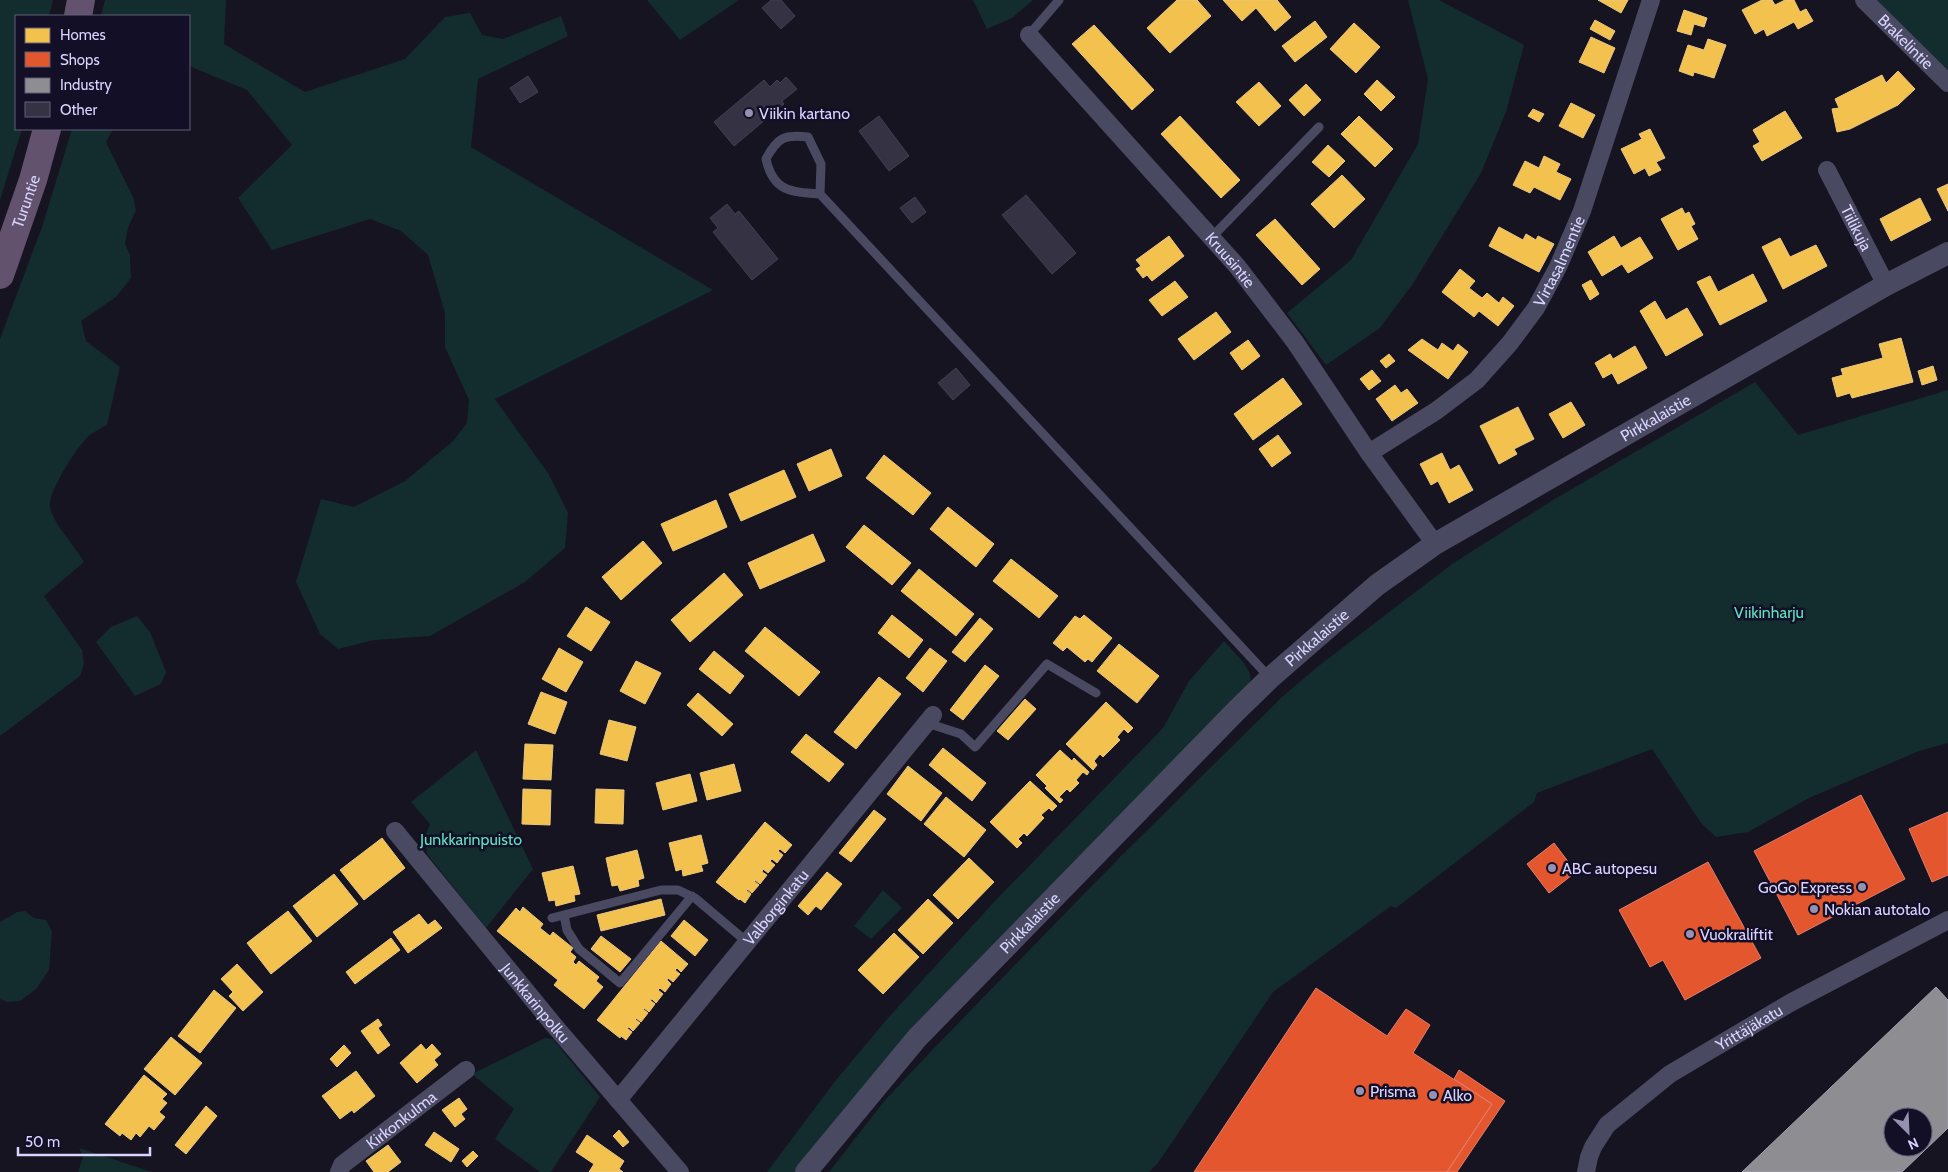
<svg xmlns="http://www.w3.org/2000/svg" width="1948" height="1172" font-family="Cabin,sans-serif">
	<style>
		.green { fill: #132c2d }
		.homes { fill: #f2c14e; stroke: #eac783 }
		.shops { fill: #e4572e; stroke: #e17c6d }
		.industry { fill: #8d8d92; stroke: #a4a2b3; fill-rule: evenodd }
		.building { fill: #343243; stroke: #433f54 }
		.lines { fill: none; stroke-linecap: round; stroke-linejoin: round }
		.service { stroke: #4a4962; stroke-width: 9 }
		.minor { stroke: #4a4962; stroke-width: 18 }
		.tertiary { stroke: #4a4962; stroke-width: 22 }
		.trunk { stroke: #62526e; stroke-width: 28 }
		.poi-dot { fill: #9591b1; stroke: #130f26; stroke-width: 2 }
		.labels { text-anchor: middle; dominant-baseline: central; stroke-width: 5; stroke-linejoin: round; paint-order: stroke }
		.street-label { font-size: 16px; fill: #d9d4ff; stroke: #130f26 }
		.poi-label { font-size: 16px; fill: #d9d4ff; stroke: #130f26; text-anchor: start }
		.park-label { font-size: 16px; fill: #5fe0c0; stroke: #130f26 }
	</style>
	<rect width="100%" height="100%" fill="#161421"/>
	<path class="green" d="M 0,0 L 53,0 L 49,16 L 16,16 L 16,129 L 22,129 L 0,200 Z
		M 105,0 L 226,0 L 224,44 L 305,92 L 405,59 L 445,17 L 470,13 L 482,35 L 503,39 L 561,16 L 568,36 L 478,79 L 471,147 L 713,290 L 495,399 L 548,473 L 568,513 L 565,548 L 525,582 L 430,636 L 374,640 L 338,649 L 320,634 L 296,582 L 321,499 L 354,507 L 405,481 L 453,441 L 467,423 L 469,400 L 445,347 L 445,313 L 428,255 L 401,231 L 370,219 L 272,250 L 238,198 L 292,145 L 247,90 L 189,66 L 189,16 L 101,16 Z
		M 647,0 L 739,0 L 680,40 Z
		M 973,0 L 1033,0 L 1012,18 L 987,29 Z
		M 1408,0 L 1439,0 L 1524,45 L 1506,112 L 1481,173 L 1414,282 L 1380,328 L 1326,365 L 1287,313 L 1351,260 L 1418,144 L 1428,79 Z
		M 1876,0 L 1948,0 L 1948,70 Z
		M 72,129 L 113,129 L 106,142 L 133,197 L 136,210 L 128,228 L 125,244 L 130,255 L 131,278 L 116,297 L 81,321 L 86,341 L 120,367 L 107,425 C 102,428 95,431 90,435 C 79,443 47,493 50,507 C 55,527 74,544 84,562 L 44,596 L 82,650 L 84,664 L 80,676 L 0,736 L 0,339 L 42,227 Z
		M 1755,382 L 1798,435 L 1948,390 L 1948,743 L 1919,751 L 1809,798 L 1748,832 L 1716,837 L 1701,823 L 1652,749 L 1537,793 L 1534,802 L 1396,908 L 1391,906 L 1273,992 L 1158,1163 L 1149,1172 L 829,1172 L 886,1099 L 937,1045 L 1121,856 L 1282,697 L 1316,668 L 1452,564 L 1553,500 Z
		M 137,616 L 150,632 L 166,672 L 161,684 L 135,696 L 96,642 L 111,627 Z
		M 1224,641 C 1233,652 1255,669 1250,684 L 798,1172 L 767,1172 L 836,1080 L 888,1018 L 995,901 L 1163,728 L 1189,681 Z
		M 476,750 L 533,869 L 486,928 L 427,854 L 425,837 L 430,824 L 411,802 Z
		M 883,890 L 902,908 L 871,939 L 854,926 Z
		M 25,911 L 34,918 L 46,920 L 52,931 L 49,970 L 36,989 L 20,1001 L 7,1002 L 0,999 L 0,922 L 17,912 Z
		M 545,1038 L 553,1039 L 600,1097 L 551,1172 L 540,1172 L 495,1139 L 514,1109 L 472,1074 Z
		M 79,1148 L 152,1172 L 78,1172 L 83,1157 Z"/>
	<path class="homes" d="M 1177,0 L 1197,0 L 1211,16 L 1170,53 L 1147,28 Z
		M 1223,0 L 1277,0 L 1291,17 L 1275,31 L 1256,8 L 1242,21 Z
		M 1598,0 L 1628,0 L 1621,13 Z
		M 1762,0 L 1772,0 L 1775,5 L 1785,0 L 1794,0 L 1800,12 L 1806,9 L 1813,21 L 1798,29 L 1794,22 L 1767,36 L 1764,29 L 1755,34 L 1742,10 Z
		M 1684,10 L 1707,18 L 1704,27 L 1694,24 L 1691,35 L 1677,31 Z
		M 1595,20 L 1615,31 L 1610,40 L 1590,29 Z
		M 1315,21 L 1327,37 L 1295,62 L 1282,46 Z
		M 1354,23 L 1380,47 L 1356,73 L 1330,49 Z
		M 1094,25 L 1154,90 L 1132,110 L 1072,44 Z
		M 1591,37 L 1615,48 L 1604,73 L 1579,62 Z
		M 1708,39 L 1726,45 L 1714,78 L 1694,72 L 1693,76 L 1679,71 L 1688,45 L 1704,50 Z
		M 1898,71 L 1915,89 L 1898,105 L 1850,129 L 1837,132 L 1832,109 L 1839,108 L 1835,99 L 1882,75 L 1886,83 Z
		M 1377,80 L 1395,97 L 1381,111 L 1364,94 Z
		M 1259,82 L 1281,106 L 1259,126 L 1236,102 Z
		M 1306,84 L 1321,100 L 1304,116 L 1289,100 Z
		M 1571,103 L 1595,115 L 1583,138 L 1559,126 Z
		M 1533,109 L 1544,114 L 1539,122 L 1528,116 Z
		M 1785,111 L 1802,138 L 1762,161 L 1753,146 L 1760,142 L 1753,130 Z
		M 1180,116 L 1240,180 L 1221,198 L 1161,134 Z
		M 1359,116 L 1393,149 L 1375,167 L 1341,134 Z
		M 1650,129 L 1665,158 L 1656,162 L 1661,170 L 1649,176 L 1645,168 L 1634,174 L 1621,149 L 1642,139 L 1639,134 Z
		M 1328,145 L 1345,161 L 1329,177 L 1312,162 Z
		M 1544,156 L 1560,164 L 1556,172 L 1571,179 L 1560,200 L 1534,187 L 1530,193 L 1513,185 L 1525,161 L 1539,168 Z
		M 1342,175 L 1365,199 L 1334,228 L 1311,204 Z
		M 1948,184 L 1948,211 L 1937,189 Z
		M 1920,198 L 1931,220 L 1891,241 L 1880,219 Z
		M 1682,208 L 1685,214 L 1689,212 L 1695,224 L 1691,226 L 1698,239 L 1678,250 L 1661,219 Z
		M 1275,219 L 1320,269 L 1302,285 L 1256,235 Z
		M 1499,227 L 1523,240 L 1526,234 L 1536,240 L 1538,236 L 1554,244 L 1539,272 L 1489,246 Z
		M 1169,236 L 1184,256 L 1152,281 L 1147,275 L 1143,278 L 1136,269 L 1141,266 L 1136,260 Z
		M 1614,236 L 1621,248 L 1640,237 L 1653,258 L 1628,273 L 1622,264 L 1602,276 L 1588,252 Z
		M 1780,238 L 1790,257 L 1816,245 L 1827,266 L 1783,289 L 1762,247 Z
		M 1460,269 L 1475,281 L 1469,288 L 1482,298 L 1487,293 L 1499,303 L 1503,297 L 1514,306 L 1498,326 L 1479,311 L 1474,317 L 1442,292 Z
		M 1753,274 L 1767,301 L 1720,325 L 1697,282 L 1710,276 L 1718,292 Z
		M 1591,280 L 1599,294 L 1590,300 L 1582,285 Z
		M 1175,281 L 1188,297 L 1162,316 L 1149,300 Z
		M 1655,301 L 1666,320 L 1687,308 L 1703,335 L 1666,356 L 1640,311 Z
		M 1216,312 L 1231,332 L 1194,360 L 1178,339 Z
		M 1901,338 L 1913,382 L 1852,398 L 1850,393 L 1837,397 L 1832,378 L 1843,375 L 1841,369 L 1883,358 L 1879,344 Z
		M 1422,339 L 1438,350 L 1442,343 L 1453,351 L 1458,344 L 1468,352 L 1448,379 L 1408,350 Z
		M 1248,340 L 1260,356 L 1242,370 L 1230,353 Z
		M 1635,346 L 1647,368 L 1618,384 L 1612,373 L 1603,378 L 1595,363 L 1610,354 L 1613,359 Z
		M 1389,354 L 1395,361 L 1386,368 L 1380,361 Z
		M 1933,366 L 1937,380 L 1922,385 L 1918,371 Z
		M 1372,370 L 1381,381 L 1369,390 L 1360,379 Z
		M 1283,378 L 1302,404 L 1253,440 L 1234,414 Z
		M 1395,385 L 1401,393 L 1407,389 L 1418,403 L 1392,421 L 1376,399 Z
		M 1571,402 L 1585,425 L 1563,438 L 1549,414 Z
		M 1518,407 L 1534,439 L 1514,449 L 1517,454 L 1499,464 L 1480,426 Z
		M 1278,435 L 1291,453 L 1272,467 L 1259,449 Z
		M 831,449 L 842,476 L 809,491 L 797,464 Z
		M 1442,453 L 1450,470 L 1459,465 L 1473,490 L 1449,503 L 1438,481 L 1431,485 L 1420,464 Z
		M 884,455 L 931,493 L 913,515 L 866,478 Z
		M 784,470 L 796,497 L 741,521 L 729,494 Z
		M 716,500 L 727,527 L 673,551 L 661,524 Z
		M 948,507 L 994,544 L 976,567 L 930,529 Z
		M 864,525 L 911,563 L 892,585 L 846,547 Z
		M 813,534 L 825,561 L 760,589 L 748,563 Z
		M 643,541 L 662,563 L 621,600 L 602,577 Z
		M 1011,559 L 1058,596 L 1039,618 L 993,581 Z
		M 919,569 L 974,614 L 956,636 L 901,591 Z
		M 724,573 L 743,595 L 690,642 L 671,620 Z
		M 586,607 L 610,622 L 591,651 L 567,636 Z
		M 892,615 L 923,640 L 909,658 L 878,633 Z
		M 1084,615 L 1112,638 L 1092,662 L 1088,659 L 1085,662 L 1067,647 L 1063,651 L 1053,643 L 1075,616 L 1080,619 Z
		M 980,618 L 993,629 L 965,662 L 952,652 Z
		M 765,627 L 820,672 L 799,696 L 745,651 Z
		M 1119,644 L 1159,676 L 1137,703 L 1097,671 Z
		M 559,648 L 583,662 L 566,692 L 542,679 Z
		M 930,648 L 947,661 L 923,692 L 906,678 Z
		M 714,651 L 744,676 L 730,694 L 699,669 Z
		M 636,661 L 661,673 L 645,704 L 620,691 Z
		M 985,665 L 999,676 L 963,720 L 950,710 Z
		M 879,677 L 901,694 L 856,749 L 834,732 Z
		M 541,692 L 567,702 L 555,734 L 528,724 Z
		M 698,693 L 733,724 L 722,736 L 687,705 Z
		M 1025,699 L 1036,709 L 1008,740 L 997,731 Z
		M 1106,702 L 1133,728 L 1128,733 L 1124,729 L 1117,737 L 1120,740 L 1103,757 L 1100,754 L 1094,761 L 1097,765 L 1093,770 L 1066,744 Z
		M 609,720 L 636,727 L 627,761 L 600,754 Z
		M 806,734 L 844,764 L 829,782 L 791,752 Z
		M 525,744 L 553,745 L 551,780 L 523,779 Z
		M 943,748 L 986,783 L 972,801 L 929,765 Z
		M 1060,750 L 1072,761 L 1074,758 L 1089,772 L 1087,775 L 1083,772 L 1076,780 L 1079,783 L 1070,792 L 1067,789 L 1059,797 L 1063,800 L 1060,803 L 1045,788 L 1047,786 L 1036,775 Z
		M 734,764 L 741,791 L 707,800 L 700,773 Z
		M 908,766 L 942,793 L 921,821 L 887,794 Z
		M 690,774 L 697,801 L 663,810 L 656,783 Z
		M 1030,781 L 1057,806 L 1052,811 L 1049,808 L 1041,815 L 1044,818 L 1027,836 L 1024,833 L 1018,839 L 1022,843 L 1017,848 L 990,822 Z
		M 523,789 L 551,790 L 550,825 L 522,824 Z
		M 596,789 L 624,790 L 623,824 L 595,823 Z
		M 946,797 L 986,830 L 964,857 L 924,824 Z
		M 874,810 L 886,819 L 851,862 L 839,853 Z
		M 765,822 L 792,845 L 785,853 L 780,849 L 778,851 L 783,855 L 777,863 L 772,859 L 770,861 L 775,865 L 768,873 L 763,869 L 762,872 L 767,875 L 760,884 L 755,880 L 754,881 L 759,885 L 752,893 L 747,889 L 746,890 L 751,894 L 745,903 L 740,899 L 739,900 L 716,882 Z
		M 701,835 L 708,863 L 701,865 L 703,871 L 683,876 L 682,869 L 676,871 L 669,843 Z
		M 382,838 L 405,868 L 364,900 L 340,870 Z
		M 637,850 L 644,878 L 638,880 L 639,886 L 620,891 L 618,885 L 612,886 L 606,858 Z
		M 969,858 L 994,882 L 958,919 L 933,895 Z
		M 573,866 L 580,894 L 574,895 L 575,901 L 556,906 L 555,900 L 549,901 L 542,873 Z
		M 827,872 L 842,884 L 821,910 L 816,906 L 808,915 L 798,906 Z
		M 334,874 L 358,904 L 317,937 L 293,906 Z
		M 661,899 L 665,915 L 601,931 L 597,915 Z
		M 928,899 L 953,923 L 923,954 L 898,930 Z
		M 523,907 L 543,924 L 540,928 L 550,936 L 553,932 L 573,948 L 570,952 L 576,957 L 573,962 L 576,965 L 579,961 L 599,977 L 596,981 L 603,987 L 584,1009 L 554,985 L 558,980 L 497,931 L 516,908 L 520,912 Z
		M 288,911 L 312,941 L 271,974 L 247,943 Z
		M 419,914 L 428,925 L 435,920 L 442,928 L 408,953 L 393,932 Z
		M 684,920 L 708,940 L 695,956 L 671,936 Z
		M 894,933 L 919,957 L 883,994 L 858,970 Z
		M 601,936 L 631,959 L 620,972 L 591,949 Z
		M 391,938 L 400,950 L 355,984 L 346,972 Z
		M 661,941 L 688,964 L 681,972 L 677,968 L 675,970 L 680,974 L 673,982 L 668,978 L 667,980 L 671,984 L 665,992 L 660,988 L 658,990 L 663,994 L 656,1003 L 652,999 L 650,1000 L 655,1004 L 649,1012 L 644,1008 L 643,1009 L 648,1013 L 641,1022 L 636,1018 L 635,1019 L 640,1023 L 633,1031 L 629,1027 L 627,1028 L 632,1032 L 626,1040 L 621,1036 L 620,1038 L 597,1020 Z
		M 237,964 L 263,992 L 243,1011 L 229,996 L 233,992 L 221,979 Z
		M 214,990 L 236,1008 L 200,1053 L 178,1036 Z
		M 378,1019 L 382,1025 L 378,1028 L 390,1045 L 378,1054 L 361,1031 Z
		M 171,1037 L 202,1063 L 175,1095 L 144,1069 Z
		M 421,1044 L 426,1050 L 432,1044 L 441,1054 L 434,1060 L 438,1065 L 417,1083 L 400,1063 Z
		M 344,1045 L 351,1053 L 337,1067 L 330,1059 Z
		M 356,1071 L 375,1096 L 354,1113 L 352,1110 L 340,1119 L 322,1096 Z
		M 144,1075 L 167,1094 L 162,1099 L 167,1103 L 159,1112 L 165,1117 L 154,1130 L 149,1126 L 140,1137 L 136,1133 L 131,1140 L 122,1133 L 120,1136 L 105,1124 Z
		M 459,1098 L 467,1109 L 461,1114 L 465,1119 L 455,1127 L 442,1110 Z
		M 206,1106 L 217,1116 L 186,1154 L 175,1145 Z
		M 619,1130 L 629,1142 L 623,1147 L 613,1136 Z
		M 434,1132 L 459,1149 L 451,1162 L 425,1145 Z
		M 587,1135 L 624,1161 L 619,1169 L 623,1172 L 589,1172 L 594,1164 L 576,1152 Z
		M 388,1145 L 401,1162 L 388,1172 L 374,1172 L 366,1161 Z
		M 473,1151 L 478,1156 L 467,1167 L 462,1161 Z"/>
	<path class="shops" d="M 1861,795 L 1905,879 L 1798,935 L 1754,851 Z
		M 1948,812 L 1948,875 L 1932,882 L 1909,829 Z
		M 1554,843 L 1576,872 L 1549,893 L 1527,864 Z
		M 1708,862 L 1761,958 L 1685,1000 L 1663,960 L 1650,967 L 1619,910 Z
		M 1316,988 L 1387,1036 L 1406,1009 L 1430,1025 L 1413,1053 L 1492,1104 L 1447,1172 L 1194,1172 Z
		M 1459,1070 L 1505,1101 L 1457,1172 L 1447,1172 L 1492,1104 L 1454,1079 Z"/>
	<path class="industry" d="M 1936,987 L 1948,1000 L 1948,1128 L 1902,1172 L 1742,1172 ZM 1893,1117 L 1923,1117 L 1923,1147 L 1893,1147 Z"/>
	<path class="building" d="M 771,0 L 781,0 L 795,16 L 781,29 L 762,8 Z
		M 528,76 L 538,92 L 520,103 L 510,88 Z
		M 786,77 L 797,89 L 782,101 L 784,104 L 734,146 L 714,122 L 764,80 L 770,87 L 777,80 L 780,83 Z
		M 879,116 L 909,156 L 889,171 L 859,131 Z
		M 1026,195 L 1076,253 L 1052,274 L 1002,215 Z
		M 915,197 L 926,212 L 912,223 L 900,208 Z
		M 727,204 L 735,214 L 739,211 L 778,259 L 752,280 L 713,232 L 718,228 L 710,218 Z
		M 956,368 L 970,385 L 953,400 L 938,383 Z"/>
	<g class="lines">
		<path class="service" d="M 1029,35 L 1059,0
			M 820,194 C 790,192 773,191 766,159 C 777,138 784,134 808,137 L 821,164 L 820,194 L 1270,678
			M 1211,238 L 1319,127
			M 927,723 L 961,734 L 975,747 L 1047,664 L 1096,693
			M 564,915 L 567,930 L 579,949 L 620,983 L 692,896
			M 552,918 L 661,890 L 678,890 L 695,898 L 747,942"/>
		<g class="minor">
			<path id="s1" d="M 1864,0 L 1948,83"/>
			<path id="s2" d="M 1029,35 L 1237,266 L 1295,342 L 1369,453 L 1435,544"/>
			<path id="s3" d="M 1827,170 L 1886,285"/>
			<path id="s4" d="M 1369,453 L 1436,411 L 1477,380 L 1510,343 L 1536,308 L 1558,267 L 1582,211 L 1651,0"/>
			<path id="s5" d="M 395,831 L 553,1024 L 680,1172"/>
			<path id="s6" d="M 618,1100 L 933,715"/>
			<path id="s7" d="M 339,1172 L 342,1165 L 466,1070"/>
			<path id="s8" d="M 1586,1172 L 1589,1157 L 1593,1147 L 1607,1125 L 1670,1074 L 1790,1003 L 1948,920"/>
		</g>
		<path class="tertiary" id="s9" d="M 806,1172 L 917,1038 L 1237,710 L 1270,678 L 1377,585 L 1435,544 L 1886,285 L 1948,253"/>
		<g class="trunk">
			<path d="M 78,16 L 81,0"/>
			<path id="s10" d="M 0,275 L 33,180 L 47,129"/>
		</g>
	</g>
	<g class="poi-dot">
		<circle cx="749" cy="113" r="5"/>
		<circle cx="1552" cy="868" r="5"/>
		<circle cx="1862" cy="887" r="5"/>
		<circle cx="1814" cy="909" r="5"/>
		<circle cx="1690" cy="934" r="5"/>
		<circle cx="1360" cy="1091" r="5"/>
		<circle cx="1433" cy="1095" r="5"/>
	</g>
	<g class="labels">
		<g class="street-label">
			<text stroke="none"><textPath href="#s1" startOffset="59">Brakelintie</textPath></text>
			<text stroke="none"><textPath href="#s10" startOffset="78">Turuntie</textPath></text>
			<text stroke="none"><textPath href="#s3" startOffset="65">Tiilikuja</textPath></text>
			<text stroke="none"><textPath href="#s4" startOffset="276">Virtasalmentie</textPath></text>
			<text stroke="none"><textPath href="#s2" startOffset="302">Kruusintie</textPath></text>
			<text stroke="none"><textPath href="#s9" startOffset="1145">Pirkkalaistie</textPath></text>
			<text stroke="none"><textPath href="#s9" startOffset="740">Pirkkalaistie</textPath></text>
			<text stroke="none"><textPath href="#s6" startOffset="249">Valborginkatu</textPath></text>
			<text stroke="none"><textPath href="#s9" startOffset="335">Pirkkalaistie</textPath></text>
			<text stroke="none"><textPath href="#s5" startOffset="222">Junkkarinpolku</textPath></text>
			<text stroke="none"><textPath href="#s8" startOffset="225">Yrittäjäkatu</textPath></text>
			<text stroke="none"><textPath href="#s7" startOffset="82">Kirkonkulma</textPath></text>
		</g>
		<g class="poi-label">
			<text x="759" y="113">Viikin kartano</text>
			<text x="1562" y="868">ABC autopesu</text>
			<text x="1852" y="887" text-anchor="end">GoGo Express</text>
			<text x="1824" y="909">Nokian autotalo</text>
			<text x="1700" y="934">Vuokraliftit</text>
			<text x="1370" y="1091">Prisma</text>
			<text x="1443" y="1095">Alko</text>
		</g>
		<g class="park-label">
			<text x="1769" y="612">Viikinharju</text>
			<text x="471" y="839">Junkkarinpuisto</text>
		</g>
	</g>
	<rect x="15" y="15" width="175" height="115" fill="#130f26" stroke="#625e7d"/>
	<rect x="25" y="28" width="25" height="15" fill="#f2c14e" stroke="#625e7d"/>
	<text x="60" y="40" font-size="15" fill="#d9d4ff">Homes</text>
	<rect x="25" y="52" width="25" height="15" fill="#e4572e" stroke="#625e7d"/>
	<text x="60" y="65" font-size="15" fill="#d9d4ff">Shops</text>
	<rect x="25" y="78" width="25" height="15" fill="#8d8d92" stroke="#625e7d"/>
	<text x="60" y="90" font-size="15" fill="#d9d4ff">Industry</text>
	<rect x="25" y="102" width="25" height="15" fill="#343243" stroke="#625e7d"/>
	<text x="60" y="115" font-size="15" fill="#d9d4ff">Other</text>
	<g transform="translate(1908 1132) rotate(156)"><circle r="24" fill="#130f26" stroke="#625e7d"/>
	<path d="M0-4L9 19L0 12L-9 19Z" fill="#9591b1"/>
	<text y="-8" font-size="14" font-weight="bold" text-anchor="middle" fill="#d9d4ff">N</text>
	</g>
	<path d="M18 1147v8h132v-8" fill="none" stroke="#d9d4ff" stroke-width="2.5"/>
	<text x="25" y="1147" font-size="15" fill="#d9d4ff" stroke="#130f26" stroke-width="4" paint-order="stroke">50 m</text>
</svg>
